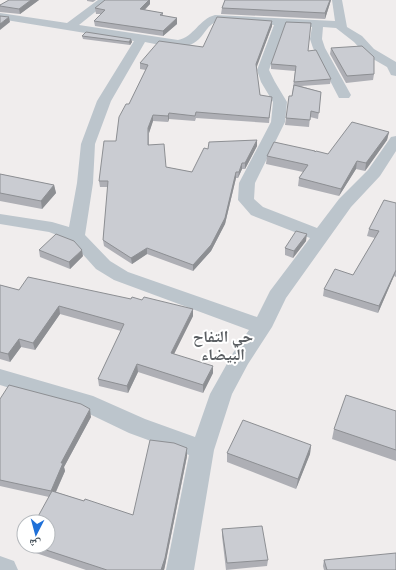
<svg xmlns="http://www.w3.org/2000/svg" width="396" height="570" font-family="Poppins,'Noto Naskh Arabic',sans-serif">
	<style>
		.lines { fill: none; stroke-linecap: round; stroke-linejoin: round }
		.minor { fill: #bcc5cc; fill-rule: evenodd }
		.wall { fill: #aeafb5 }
		.shaded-wall { fill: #8d8f93 }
		.building { fill: #caccd2; stroke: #8d8f93 }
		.labels { text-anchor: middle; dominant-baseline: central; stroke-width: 4; stroke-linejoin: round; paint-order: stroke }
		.district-label { font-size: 16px; font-weight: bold; fill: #5a5e62; stroke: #fff }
	</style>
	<rect width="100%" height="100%" fill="#f0eded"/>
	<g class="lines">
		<path class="minor" d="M 98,0 L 110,0 L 79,25 L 178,40 C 194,37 199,19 215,15 L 335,21 L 332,0 L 342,0 L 347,27 L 362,36 L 374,49 L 396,62 L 396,76 L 391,75 L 387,67 L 366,55 L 354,42 L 336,28 L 323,27 L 322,39 L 325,48 L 351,95 L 349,98 L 339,98 L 313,48 L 310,39 L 312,27 L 285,25 L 269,70 L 275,82 L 287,102 L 285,122 L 255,183 L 254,199 L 263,207 L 317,228 L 339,199 L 368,170 L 391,137 L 396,136 L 396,151 L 380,176 L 351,207 L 286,298 L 272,327 L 248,364 L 232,394 L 214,450 L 194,570 L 166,570 L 189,455 L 129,433 L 79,409 L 0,385 L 0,369 L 93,396 L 145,419 L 195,437 L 210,394 L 233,353 L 249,330 L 114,280 L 96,269 L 70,240 L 49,232 L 0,224 L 0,214 L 52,222 L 69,227 L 77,183 L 81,144 L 97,101 L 134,41 L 0,19 L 0,13 L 67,23 ZM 217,21 L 274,25 L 257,70 L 261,82 L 273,102 L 271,122 L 239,183 L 238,200 L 251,215 L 310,238 L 270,291 L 257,317 L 128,272 L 110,261 L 85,235 L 93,183 L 95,144 L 111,101 L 145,42 C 162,45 185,53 199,39 C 205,33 208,25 217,21 Z
			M 0,556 L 14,561 L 18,570 L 0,570 Z"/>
	</g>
	<path class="wall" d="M 39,0 L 20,14 L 0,12 L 0,5 Z
		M 87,0 L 96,0 L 93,2 L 87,1 Z
		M 105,0 L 150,0 L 150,4 L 145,10 L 163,13 L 163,16 L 177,18 L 177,24 L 163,36 L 95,26 L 94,21 L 101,14 L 96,14 L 95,8 Z
		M 225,0 L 331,0 L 325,19 L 221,14 L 222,8 Z
		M 272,21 L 272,26 L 256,67 L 260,95 L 271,102 L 269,123 L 196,118 L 195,121 L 169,119 L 168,122 L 153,121 L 149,133 L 149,145 L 166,167 L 192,172 L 208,149 L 257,140 L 257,146 L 245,169 L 242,169 L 238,178 L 236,178 L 225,224 L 211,251 L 193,271 L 147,254 L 132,264 L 104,246 L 103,240 L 108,187 L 100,187 L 99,181 L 116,141 L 129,104 L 146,70 L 140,69 L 140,63 L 203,47 Z
		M 82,36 L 131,39 L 132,42 L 130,45 L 83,39 Z
		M 331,48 L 374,74 L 373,80 L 346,83 L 330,54 Z
		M 308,51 L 331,79 L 330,84 L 301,86 L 321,92 L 318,119 L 310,117 L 309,127 L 285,125 L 286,118 L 292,96 L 295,71 L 271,69 L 271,64 Z
		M 389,132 L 387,140 L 365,171 L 356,169 L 339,196 L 298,186 L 299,178 L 303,172 L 266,164 L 267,156 L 315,152 L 328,154 Z
		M 0,174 L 54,185 L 56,193 L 42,209 L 0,201 Z
		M 396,203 L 396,277 L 394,276 L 378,313 L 323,296 L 324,289 L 353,275 L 375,238 L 367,236 L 369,229 Z
		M 306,241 L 293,258 L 285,255 L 285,248 Z
		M 39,250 L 83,256 L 70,269 L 40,257 Z
		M 0,285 L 19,290 L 142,300 L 193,309 L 193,316 L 174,354 L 213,373 L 203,393 L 138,372 L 128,393 L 99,386 L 98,379 L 121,331 L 60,314 L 35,350 L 21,347 L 10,362 L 0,359 Z
		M 0,399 L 91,417 L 64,467 L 65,471 L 56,492 L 84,501 L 133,515 L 187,456 L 164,570 L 86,570 L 33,552 L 31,546 L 48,546 L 49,497 L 0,486 Z
		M 396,411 L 396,461 L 332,439 L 334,429 Z
		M 311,445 L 310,454 L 296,489 L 227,462 L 227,453 Z
		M 222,529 L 268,560 L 267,566 L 226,570 L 222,536 Z
		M 324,560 L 396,570 L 324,570 L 323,566 Z"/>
	<path class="shaded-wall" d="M 31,0 L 39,0 L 20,14 L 19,9 Z
		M 149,0 L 150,0 L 150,4 L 140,14 L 140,9 Z
		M 330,0 L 331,0 L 325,19 L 325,13 Z
		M 9,17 L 10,22 L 0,30 L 0,24 Z
		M 177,18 L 177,24 L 163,36 L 163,31 Z
		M 272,21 L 272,26 L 256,69 L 256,64 Z
		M 131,39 L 132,42 L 130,45 L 129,42 Z
		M 169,113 L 169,119 L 168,122 L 168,116 Z
		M 153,115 L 153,121 L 149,133 L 148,128 Z
		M 389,132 L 387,140 L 365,171 L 366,163 Z
		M 257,140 L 257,146 L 245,169 L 245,163 Z
		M 357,161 L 356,169 L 339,196 L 341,189 Z
		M 242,163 L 242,169 L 238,178 L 239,172 Z
		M 236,172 L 236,178 L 225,224 L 211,251 L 193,271 L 193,265 Z
		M 54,185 L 56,193 L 42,209 L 41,201 Z
		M 307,234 L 306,241 L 293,258 L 294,251 Z
		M 147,248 L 147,254 L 132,264 L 131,258 Z
		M 82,250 L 83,256 L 70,269 L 69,262 Z
		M 396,269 L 394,276 L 378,313 L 379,306 Z
		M 59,306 L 60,314 L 35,350 L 33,343 Z
		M 193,309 L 193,316 L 171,360 L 171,353 Z
		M 19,339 L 21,347 L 10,362 L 8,354 Z
		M 137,364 L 138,372 L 128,393 L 127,386 Z
		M 213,366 L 213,373 L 203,393 L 203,385 Z
		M 90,409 L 91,417 L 64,467 L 65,471 L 53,498 L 51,491 L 61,463 Z
		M 311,445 L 310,454 L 296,489 L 298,479 Z
		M 187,448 L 187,456 L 165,566 L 164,570 L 161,570 Z"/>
	<path class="building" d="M 9,0 L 31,0 L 19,9 L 0,6 L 0,5 Z
		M 105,0 L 149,0 L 140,9 L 163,13 L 160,15 L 177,18 L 163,31 L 94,21 L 105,10 L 95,8 Z
		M 225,0 L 330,0 L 325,13 L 222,8 Z
		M 0,16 L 9,17 L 0,24 Z
		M 217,17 L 272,21 L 256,64 L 260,95 L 272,97 L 269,118 L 196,112 L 195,116 L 169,113 L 168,116 L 153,115 L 148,128 L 148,145 L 164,144 L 166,167 L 192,172 L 204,148 L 208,149 L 209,142 L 257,140 L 245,163 L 242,163 L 239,172 L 236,172 L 225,218 L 211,245 L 193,265 L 147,248 L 131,258 L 103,240 L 108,181 L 99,181 L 104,141 L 116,141 L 119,117 L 126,104 L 129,104 L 148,65 L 140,63 L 159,41 L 203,47 Z
		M 286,22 L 311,23 L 308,51 L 316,50 L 331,79 L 294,82 L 296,66 L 271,64 Z
		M 86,32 L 131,39 L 129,42 L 82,36 Z
		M 362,46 L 374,57 L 374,74 L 347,76 L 331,48 Z
		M 294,85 L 321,92 L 319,113 L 311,111 L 310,120 L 286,118 L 289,96 L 292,96 Z
		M 352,122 L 389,132 L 366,163 L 357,161 L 341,189 L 299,178 L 308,165 L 267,156 L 274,142 L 315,151 L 315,152 L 316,151 L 328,154 Z
		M 0,174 L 54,185 L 41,201 L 0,193 Z
		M 384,200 L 396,203 L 396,270 L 379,306 L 324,289 L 335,269 L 353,275 L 379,231 L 369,229 Z
		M 296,231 L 307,234 L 294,251 L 285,248 Z
		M 56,234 L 74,241 L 82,250 L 69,262 L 39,250 Z
		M 28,277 L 131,299 L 132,297 L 142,300 L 144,297 L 193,309 L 171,353 L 213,366 L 203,385 L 137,364 L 127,386 L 98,379 L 124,324 L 59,306 L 33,343 L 19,339 L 8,354 L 0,352 L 0,285 L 19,290 Z
		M 9,385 L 81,404 L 90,409 L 61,463 L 63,463 L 51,491 L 0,480 L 0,399 Z
		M 346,395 L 396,411 L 396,450 L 334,429 Z
		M 243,420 L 311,445 L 298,479 L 227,453 Z
		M 150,440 L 174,443 L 187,448 L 165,558 L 161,570 L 107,570 L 34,546 L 48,546 L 48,522 L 35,522 L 52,491 L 84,501 L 85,499 L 133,515 Z
		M 262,526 L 268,560 L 227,563 L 222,529 Z
		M 396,553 L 396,570 L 327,570 L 324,560 Z"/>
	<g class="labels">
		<g class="district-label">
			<text x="223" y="336">حي التفاح<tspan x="223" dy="18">البيضاء</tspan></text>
		</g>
	</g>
	<g transform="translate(36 534) rotate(186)"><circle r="19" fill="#ffffff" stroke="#b5b9bd"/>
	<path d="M0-3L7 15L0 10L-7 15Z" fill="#1f70d8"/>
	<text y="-6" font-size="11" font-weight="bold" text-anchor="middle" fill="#46515a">ش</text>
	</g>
</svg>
